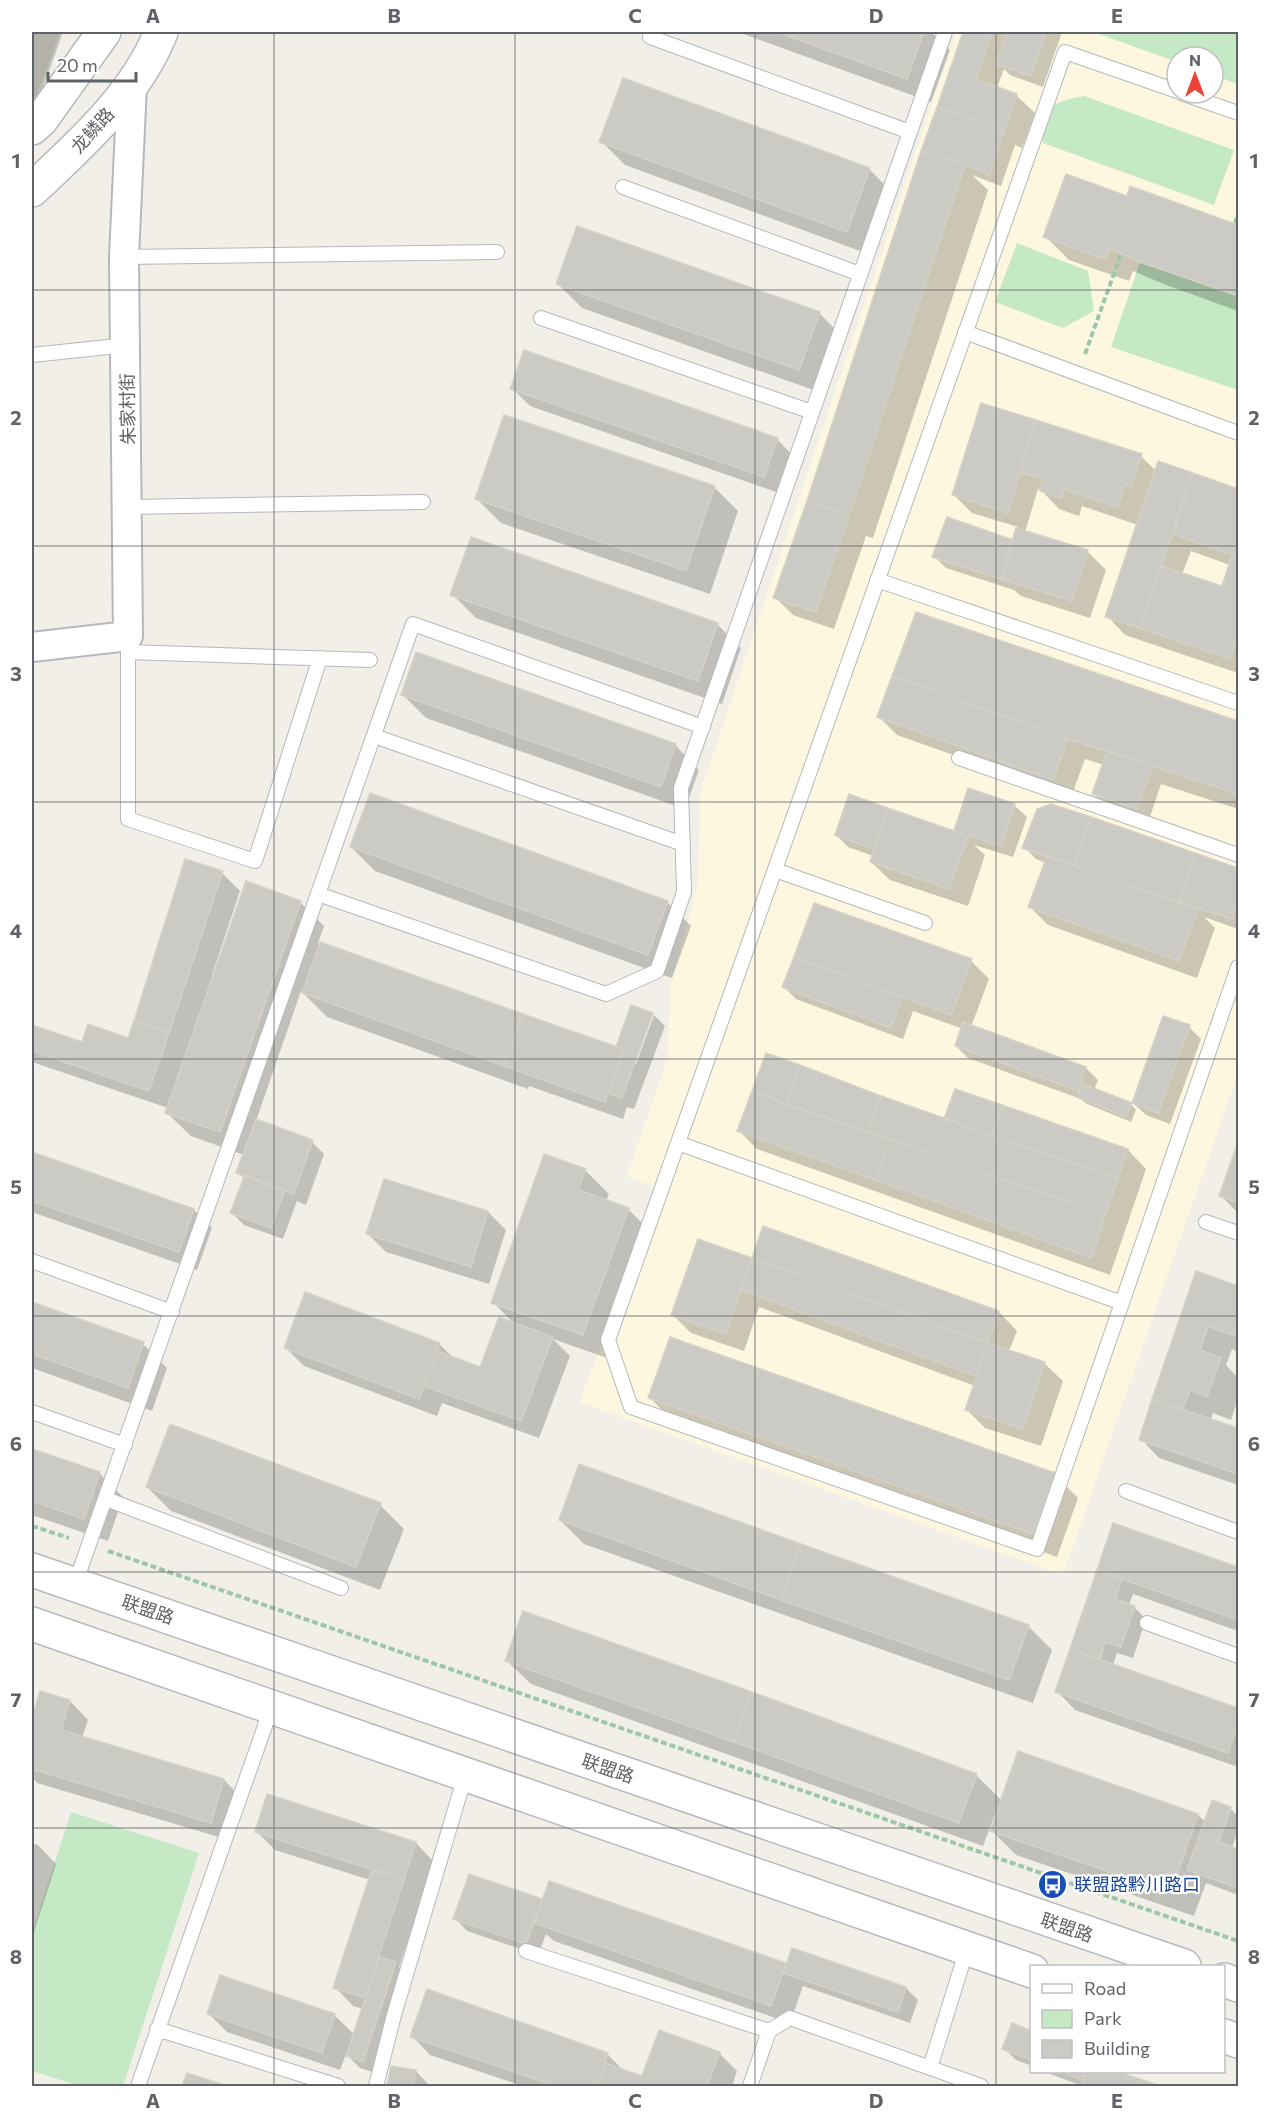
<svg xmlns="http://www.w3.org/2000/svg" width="1270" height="2118" font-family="Commissioner,'Noto Sans SC',sans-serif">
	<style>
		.commercial { fill: #fef7e0; fill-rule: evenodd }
		.education { fill: #e1ded6 }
		.green { fill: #c5e8c5 }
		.shadow { fill: #0003; fill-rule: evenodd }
		.building { fill: #cccac5; stroke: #d6d1c6; stroke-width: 1.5 }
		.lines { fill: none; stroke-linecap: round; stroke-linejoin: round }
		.service-casing { stroke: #b5b8bc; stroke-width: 16 }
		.minor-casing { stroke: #b5b8bc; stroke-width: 32 }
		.secondary-casing { stroke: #b6babf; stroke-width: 36 }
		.path { stroke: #9cc7a9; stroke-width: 4; stroke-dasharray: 6 3; stroke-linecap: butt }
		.service { stroke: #fff; stroke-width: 14 }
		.minor { stroke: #fff; stroke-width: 28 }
		.secondary { stroke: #fff; stroke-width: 33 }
		.grid { fill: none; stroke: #5f6368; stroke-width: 1.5; stroke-opacity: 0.55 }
		.labels { text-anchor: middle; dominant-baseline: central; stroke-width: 4.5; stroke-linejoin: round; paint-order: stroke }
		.street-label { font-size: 18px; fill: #5f6368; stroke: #fff }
		.transit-label { font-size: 18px; fill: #164399; stroke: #fff; text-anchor: start }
		.neatline { fill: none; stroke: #5f6368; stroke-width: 2 }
		.grid-label { font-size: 20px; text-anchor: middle; font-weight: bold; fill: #5f6368 }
	</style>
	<rect width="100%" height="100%" fill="#f1efe8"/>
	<path class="commercial" d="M 956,32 L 1238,32 L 1238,1073 L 1063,1575 L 579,1402 L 662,1189 L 627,1176 L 668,1057 L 670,988 L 698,884 L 700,793 ZM 1177,57 L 1213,57 L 1213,93 L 1177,93 Z"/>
	<path class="education" d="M 32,32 L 60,32 L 37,95 L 32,99 Z"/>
	<path class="green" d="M 1093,32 L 1238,32 L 1238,84 L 1213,75 L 1213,57 L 1177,57 L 1177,62 Z
		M 1084,96 L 1234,150 L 1214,205 L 1043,143 C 1042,137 1040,129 1041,123 C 1045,104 1067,99 1084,96 Z
		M 1017,243 L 1088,271 L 1094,311 L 1063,328 L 995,302 Z
		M 1140,262 L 1238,296 L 1238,390 L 1111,347 Z
		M 71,1812 L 199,1853 L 123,2086 L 80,2086 L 32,2071 L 32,1934 Z"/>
	<path class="shadow" d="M 32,32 L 63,32 L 38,101 L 32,99 Z
		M 738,32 L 931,32 L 950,50 L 931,102 Z
		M 965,32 L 1062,32 L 1043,87 L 1010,75 L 1004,69 L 997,88 L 1016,95 L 1035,113 L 1022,148 L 1015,145 L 1001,186 L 972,175 L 988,190 L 873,538 L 866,536 L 834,629 L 793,615 L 775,597 Z
		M 601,141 L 869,169 L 893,193 L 871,255 L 625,165 Z
		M 1131,188 L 1238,226 L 1238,311 L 1166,285 L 1133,271 L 1129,281 L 1069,260 L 1045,236 L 1128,198 Z
		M 558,284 L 819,313 L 843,337 L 822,393 L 582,308 Z
		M 512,388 L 777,439 L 795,458 L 782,494 L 530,406 Z
		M 982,405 L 1141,456 L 1156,471 L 1159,463 L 1238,490 L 1238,673 L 1125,635 L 1107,616 L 1138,525 L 1082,506 L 1079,516 L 1059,509 L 1041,490 L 1038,489 L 1025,532 L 1088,552 L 1106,570 L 1090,618 L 1021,596 L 1014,590 L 946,568 L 934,556 L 1014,542 L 1018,527 L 972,513 L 953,494 ZM 1191,551 L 1230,565 L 1223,588 L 1182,574 Z
		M 714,487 L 738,511 L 710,594 L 501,523 L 477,499 Z
		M 452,594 L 717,624 L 741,648 L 722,704 L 476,618 Z
		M 917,614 L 1238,722 L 1238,809 L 1161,784 L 1149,820 L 1106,806 L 1094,794 L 1104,765 L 1085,759 L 1071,797 L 897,735 L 879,717 Z
		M 417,654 L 676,746 L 699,770 L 685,809 L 426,718 L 402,694 Z
		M 850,796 L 960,835 L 956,830 L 1014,805 L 1027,817 L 1013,857 L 974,845 L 985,855 L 968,906 L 890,880 L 871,862 L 873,856 L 848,847 L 836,835 Z
		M 1051,805 L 1238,870 L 1238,929 L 1204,917 L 1215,928 L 1197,978 L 1048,925 L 1030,907 L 1046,863 L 1036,859 L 1024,847 Z
		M 351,847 L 667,902 L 691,926 L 672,978 L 375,871 Z
		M 222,873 L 240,891 L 212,975 L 215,975 L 300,902 L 324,926 L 318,943 L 617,1049 L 636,1064 L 654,1015 L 665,1026 L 634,1109 L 627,1107 L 623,1119 L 529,1086 L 528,1089 L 327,1017 L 301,991 L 256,1121 L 312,1142 L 324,1154 L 306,1205 L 297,1201 L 283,1239 L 244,1225 L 232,1213 L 245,1179 L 238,1172 L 244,1155 L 191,1136 L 167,1113 L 168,1108 L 32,1062 L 32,1026 L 83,1043 L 129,1040 Z
		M 815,904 L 971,961 L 989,979 L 971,1027 L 1086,1068 L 1098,1080 L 1094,1090 L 1131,1104 L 1136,1110 L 1131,1122 L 1085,1103 L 1081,1099 L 968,1058 L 956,1046 L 963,1029 L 913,1011 L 903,1039 L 796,999 L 784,987 Z
		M 1189,1027 L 1201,1039 L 1170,1124 L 1146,1115 L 1133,1103 Z
		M 1002,1107 L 1128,1150 L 1146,1169 L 1110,1275 L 757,1149 L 739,1131 L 946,1120 Z
		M 1238,1147 L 1238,1213 L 1221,1196 Z
		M 32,1154 L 194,1210 L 212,1228 L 197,1270 L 32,1212 Z
		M 585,1170 L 609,1194 L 606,1201 L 628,1209 L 652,1233 L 607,1358 L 553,1339 L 570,1356 L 539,1438 L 442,1403 L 437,1416 L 304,1366 L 286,1348 L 439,1344 L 455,1359 L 481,1369 L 514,1324 L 493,1302 Z
		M 488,1212 L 506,1230 L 489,1284 L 386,1252 L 368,1234 Z
		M 764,1228 L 999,1312 L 1017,1331 L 1009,1351 L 1044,1363 L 1063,1381 L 1041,1446 L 985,1428 L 967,1410 L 975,1386 L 759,1307 L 744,1351 L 691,1333 L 673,1315 L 753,1260 Z
		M 1197,1273 L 1238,1288 L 1238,1352 L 1232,1349 L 1226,1365 L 1238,1378 L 1238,1398 L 1231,1420 L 1213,1413 L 1211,1420 L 1238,1429 L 1238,1485 L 1159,1458 L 1141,1439 Z
		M 32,1303 L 143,1344 L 167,1368 L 152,1411 L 32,1368 Z
		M 649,1397 L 1054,1474 L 1078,1498 L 1057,1557 L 673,1421 Z
		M 32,1451 L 99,1473 L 123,1497 L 108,1541 L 32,1515 Z
		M 147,1487 L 380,1505 L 404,1529 L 380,1590 L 171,1511 Z
		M 560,1520 L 1028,1626 L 1052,1650 L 1033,1703 L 584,1544 Z
		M 1114,1525 L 1238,1568 L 1238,1631 L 1133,1594 L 1129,1605 L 1134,1607 L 1146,1619 L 1133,1658 L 1117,1653 L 1113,1666 L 1238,1709 L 1238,1767 L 1075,1710 L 1057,1691 L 1097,1573 L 1103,1575 L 1098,1570 Z
		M 507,1661 L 976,1775 L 1002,1801 L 1198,1815 L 1206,1823 L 1230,1808 L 1238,1817 L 1238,1830 L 1232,1848 L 1238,1850 L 1238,1895 L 1206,1883 L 1194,1916 L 1016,1855 L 992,1831 L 997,1815 L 995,1814 L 983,1846 L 531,1684 Z
		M 70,1701 L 88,1720 L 82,1738 L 224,1780 L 242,1798 L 229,1840 L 37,1783 L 32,1777 L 32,1705 L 36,1709 Z
		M 268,1796 L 416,1843 L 434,1862 L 399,1967 L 407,1975 L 375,2073 L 360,2068 L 346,2054 L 340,2070 L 227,2032 L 209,2014 L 334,2015 L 355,2035 L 363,2009 L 353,2006 L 335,1987 L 370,1880 L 275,1850 L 256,1831 Z
		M 32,1843 L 38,1845 L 56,1864 L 32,1938 Z
		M 470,1876 L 543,1901 L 550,1883 L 787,1966 L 793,1950 L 906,1988 L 918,2000 L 910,2023 L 803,1986 L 790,2023 L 554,1941 L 546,1934 L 538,1955 L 467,1931 L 455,1918 Z
		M 427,1991 L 608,2055 L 624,2071 L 643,2078 L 719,2053 L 737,2071 L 732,2086 L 523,2086 L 430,2055 L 412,2036 Z
		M 1032,2032 L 1032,2066 L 1016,2060 L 1004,2048 Z
		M 393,2067 L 416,2071 L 428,2084 L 427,2086 L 389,2086 Z
		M 1045,2072 L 1115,2072 L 1155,2086 L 1082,2086 Z
		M 188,2074 L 224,2086 L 184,2086 Z"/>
	<path class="building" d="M 777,32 L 924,32 L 907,79 Z
		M 963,32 L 992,32 L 976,79 L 1017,94 L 1004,131 L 937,107 Z
		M 1007,32 L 1046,32 L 1031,76 L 996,64 Z
		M 623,78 L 870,168 L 847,232 L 599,142 Z
		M 937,107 L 1004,131 L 989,175 L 965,165 L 921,151 Z
		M 921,151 L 965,165 L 849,515 L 807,501 Z
		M 1066,174 L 1127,196 L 1130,186 L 1238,225 L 1238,296 L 1140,262 L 1109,248 L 1105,259 L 1043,237 Z
		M 577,226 L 820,312 L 799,370 L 556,284 Z
		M 524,350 L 778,438 L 764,477 L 510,389 Z
		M 981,403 L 1036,420 L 1008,513 L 952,495 Z
		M 504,415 L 715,486 L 686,571 L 475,499 Z
		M 1036,420 L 1142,454 L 1131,486 L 1125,484 L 1118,507 L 1064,489 L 1061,498 L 1040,491 L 1043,479 L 1020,472 Z
		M 1158,461 L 1193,473 L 1140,628 L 1105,617 Z
		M 1193,473 L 1238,489 L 1238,557 L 1173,534 Z
		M 807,501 L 849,515 L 816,612 L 773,598 Z
		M 947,517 L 1013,540 L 1001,579 L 932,557 Z
		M 1016,528 L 1088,550 L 1072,601 L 1001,579 Z
		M 471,537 L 718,623 L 698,681 L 450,595 Z
		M 1232,555 L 1238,557 L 1238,632 L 1230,659 L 1140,628 L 1161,566 L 1222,586 Z
		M 916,612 L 1238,721 L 1238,794 L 1068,739 L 892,676 Z
		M 416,652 L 676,744 L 661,787 L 401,695 Z
		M 892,676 L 1068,739 L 1053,780 L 877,717 Z
		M 1107,751 L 1152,766 L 1137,809 L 1092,794 Z
		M 968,788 L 1015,804 L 1001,846 L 954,831 Z
		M 370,793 L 668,901 L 648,955 L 350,847 Z
		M 849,794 L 888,808 L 874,849 L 835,835 Z
		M 1051,804 L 1091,817 L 1075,866 L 1022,848 L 1037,809 Z
		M 888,808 L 968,836 L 949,889 L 870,862 Z
		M 1091,817 L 1195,853 L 1179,902 L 1075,866 Z
		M 1195,853 L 1238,868 L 1238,899 L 1232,919 L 1179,902 Z
		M 1047,856 L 1198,909 L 1179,961 L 1028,907 Z
		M 185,859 L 223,871 L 169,1033 L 134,1021 Z
		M 246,881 L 301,901 L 220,1132 L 165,1113 Z
		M 814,903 L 972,959 L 951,1015 L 794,957 Z
		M 320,942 L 523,1014 L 504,1066 L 302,993 Z
		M 794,957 L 902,997 L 891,1028 L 782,987 Z
		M 631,1005 L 653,1013 L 622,1098 L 608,1093 L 623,1049 L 616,1047 Z
		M 523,1014 L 623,1049 L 605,1102 L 504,1066 Z
		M 1163,1016 L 1190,1025 L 1158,1113 L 1132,1103 Z
		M 134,1021 L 169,1033 L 149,1091 L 32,1051 L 32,1025 L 82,1042 L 88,1024 L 128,1038 Z
		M 963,1022 L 1086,1067 L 1078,1091 L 955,1046 Z
		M 766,1053 L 800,1065 L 786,1104 L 752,1091 Z
		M 800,1065 L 881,1096 L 868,1132 L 786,1104 Z
		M 1083,1084 L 1132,1103 L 1126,1117 L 1077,1097 Z
		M 955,1089 L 1002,1105 L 992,1135 L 944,1119 Z
		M 752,1091 L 891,1140 L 876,1180 L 737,1131 Z
		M 881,1096 L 1118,1179 L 1105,1215 L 868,1132 Z
		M 1002,1105 L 1128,1149 L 1118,1179 L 992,1135 Z
		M 256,1119 L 313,1140 L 294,1194 L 236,1173 Z
		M 891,1140 L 1105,1215 L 1092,1258 L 876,1180 Z
		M 1238,1142 L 1238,1203 L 1219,1196 Z
		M 32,1152 L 194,1209 L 179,1252 L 32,1201 Z
		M 544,1154 L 586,1169 L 578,1190 L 629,1208 L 583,1335 L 491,1303 Z
		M 245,1175 L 285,1190 L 271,1228 L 230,1213 Z
		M 384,1179 L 488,1211 L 471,1267 L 366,1234 Z
		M 763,1226 L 999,1311 L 988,1343 L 752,1258 Z
		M 698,1239 L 752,1258 L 726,1334 L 671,1315 Z
		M 752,1258 L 988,1343 L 976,1376 L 741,1290 Z
		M 1196,1271 L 1238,1286 L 1238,1337 L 1208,1326 L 1200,1350 L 1221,1358 L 1207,1397 L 1190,1390 L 1183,1409 L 1152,1399 Z
		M 305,1292 L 440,1343 L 419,1399 L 284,1348 Z
		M 32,1302 L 144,1342 L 128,1388 L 32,1354 Z
		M 499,1317 L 553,1337 L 521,1421 L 424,1386 L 437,1351 L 480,1367 Z
		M 670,1337 L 1055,1473 L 1033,1534 L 648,1398 Z
		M 988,1343 L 1045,1362 L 1023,1429 L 965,1410 Z
		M 1152,1399 L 1238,1428 L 1238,1474 L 1139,1440 Z
		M 170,1424 L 381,1503 L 356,1567 L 146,1487 Z
		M 32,1449 L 100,1472 L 84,1519 L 32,1501 Z
		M 579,1464 L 801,1544 L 781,1600 L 559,1520 Z
		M 1113,1523 L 1238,1567 L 1238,1620 L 1097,1570 Z
		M 801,1544 L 1029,1625 L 1009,1680 L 781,1600 Z
		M 1097,1570 L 1122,1579 L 1115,1599 L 1135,1606 L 1121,1647 L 1105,1642 L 1100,1659 L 1070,1649 Z
		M 523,1611 L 752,1692 L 734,1742 L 505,1661 Z
		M 1070,1649 L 1238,1708 L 1238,1723 L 1228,1753 L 1055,1692 Z
		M 40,1691 L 70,1700 L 61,1730 L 224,1779 L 211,1823 L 32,1769 L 32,1718 Z
		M 752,1692 L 977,1774 L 959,1823 L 734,1742 Z
		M 1018,1751 L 1198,1814 L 1171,1893 L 990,1831 Z
		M 267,1794 L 416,1842 L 404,1880 L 255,1832 Z
		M 1212,1800 L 1231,1807 L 1219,1842 L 1238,1849 L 1238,1888 L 1187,1870 Z
		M 372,1869 L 404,1880 L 365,1998 L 333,1988 Z
		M 469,1874 L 542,1899 L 526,1944 L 453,1919 Z
		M 549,1881 L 786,1963 L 771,2006 L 534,1923 Z
		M 792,1948 L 906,1987 L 898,2012 L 783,1973 Z
		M 379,1957 L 396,1962 L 363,2062 L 346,2056 Z
		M 220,1975 L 335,2014 L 322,2053 L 207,2014 Z
		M 427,1989 L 608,2053 L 597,2086 L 556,2086 L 410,2037 Z
		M 1012,2023 L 1032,2031 L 1032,2060 L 1002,2049 Z
		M 659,2030 L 720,2052 L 707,2086 L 597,2086 L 605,2063 L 642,2076 Z
		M 391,2066 L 416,2070 L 413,2086 L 387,2086 Z
		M 1061,2072 L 1086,2072 L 1083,2080 Z
		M 1086,2072 L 1119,2072 L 1160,2086 L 1081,2086 Z
		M 187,2073 L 228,2086 L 182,2086 Z"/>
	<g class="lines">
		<defs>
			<path id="service" d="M 650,37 L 910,132
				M 1177,91 L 1065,52 L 608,1340 L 631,1407 L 1037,1549 L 1238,967
				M 1181,93 L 1238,113
				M 623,187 L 860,274
				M 124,257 L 497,252
				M 541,318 L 812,412
				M 965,332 L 1238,433
				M 32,355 L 127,345
				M 128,507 L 423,502
				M 877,580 L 1238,703
				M 128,636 L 128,819 L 255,861 L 320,658
				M 128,652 L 370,660
				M 374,736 L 683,844
				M 959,758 L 1238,855
				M 775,870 L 925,923
				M 318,894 L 606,994 L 657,971 L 684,892 L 681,788 L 945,32
				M 678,1143 L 1122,1303
				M 1206,1222 L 1238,1233
				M 32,1261 L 172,1312
				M 32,1412 L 125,1445
				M 1126,1491 L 1238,1532
				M 106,1499 L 341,1588
				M 75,1584 L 413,624 L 703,727
				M 1147,1623 L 1238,1656
				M 526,1951 L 769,2031
				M 157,2029 L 338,2086
				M 930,2068 L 961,1968 L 966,1949
				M 138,2086 L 265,1726 L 269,1707
				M 376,2086 L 394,2015 L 465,1776
				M 750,2086 L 769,2031 L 790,2018 L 981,2086"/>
			<path id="minor" d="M 32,647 L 128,636 L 124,257 L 132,85"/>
			<path id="secondary" d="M 32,128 L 41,120 L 104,32
				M 32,190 C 80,145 137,94 161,32
				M 32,1570 L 1184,1966
				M 32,1624 L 1032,1971
				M 1224,1980 L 1238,1985
				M 1224,2036 L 1238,2041"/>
		</defs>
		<use href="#service" class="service-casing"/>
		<use href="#minor" class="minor-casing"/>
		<use href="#secondary" class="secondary-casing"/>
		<path class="path" d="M 1235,223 L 1238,214
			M 1085,354 L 1121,254
			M 32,1526 L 69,1538
			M 108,1551 L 1238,1941"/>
		<use href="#service" class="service"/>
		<use href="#minor" class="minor"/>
		<use href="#secondary" class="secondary"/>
	</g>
	<path class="grid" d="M 274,32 L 274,2086M 515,32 L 515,2086M 755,32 L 755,2086M 996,32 L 996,2086M 32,290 L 1238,290M 32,546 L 1238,546M 32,802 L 1238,802M 32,1059 L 1238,1059M 32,1316 L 1238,1316M 32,1572 L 1238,1572M 32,1828 L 1238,1828"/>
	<defs>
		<symbol id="bus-disc" viewBox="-11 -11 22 22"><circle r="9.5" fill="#1a4fb4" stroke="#fff"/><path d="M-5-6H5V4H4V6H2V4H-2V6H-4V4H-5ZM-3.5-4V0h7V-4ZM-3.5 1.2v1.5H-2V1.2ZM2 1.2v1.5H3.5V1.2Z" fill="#fff"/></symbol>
	</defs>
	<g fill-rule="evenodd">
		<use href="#bus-disc" x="1036" y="1868" width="33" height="33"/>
	</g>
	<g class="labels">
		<g class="street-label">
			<text transform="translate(92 130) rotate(-48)">龙鳞路</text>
			<text transform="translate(127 409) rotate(-91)">朱家村街</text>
			<text transform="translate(148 1609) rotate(19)">联盟路</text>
			<text transform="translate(608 1768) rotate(19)">联盟路</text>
			<text transform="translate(1067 1927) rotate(19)">联盟路</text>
		</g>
		<g class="transit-label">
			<text x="1074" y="1884">联盟路黔川路口</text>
		</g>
	</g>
	<rect width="1270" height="2118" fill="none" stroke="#ffffff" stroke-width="66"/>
	<rect x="1030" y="1965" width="195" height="108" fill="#ffffff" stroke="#bfc1c3" stroke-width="1.5"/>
	<rect x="1042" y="1984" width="30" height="9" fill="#ffffff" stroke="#bfc1c3" stroke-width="1.5"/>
	<text x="1084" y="1995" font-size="18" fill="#5f6368">Road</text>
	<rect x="1042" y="2010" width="30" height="18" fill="#c5e8c5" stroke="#bfc1c3" stroke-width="1.5"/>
	<text x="1084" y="2025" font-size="18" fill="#5f6368">Park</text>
	<rect x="1042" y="2040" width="30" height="18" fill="#cccac5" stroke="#bfc1c3" stroke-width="1.5"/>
	<text x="1084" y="2055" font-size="18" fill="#5f6368">Building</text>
	<g transform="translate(1195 75)"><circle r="28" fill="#ffffff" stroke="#bfc1c3" stroke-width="1.5"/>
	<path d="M0-4.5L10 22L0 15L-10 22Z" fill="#ea4335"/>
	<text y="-9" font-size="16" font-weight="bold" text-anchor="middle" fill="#5f6368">N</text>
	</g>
	<path d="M48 72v9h88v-9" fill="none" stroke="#5f6368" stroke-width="3"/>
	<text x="57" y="72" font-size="18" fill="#5f6368" stroke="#ffffff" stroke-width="4.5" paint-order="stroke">20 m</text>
	<rect x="33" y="33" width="1204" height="2052" class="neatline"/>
	<g class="grid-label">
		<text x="153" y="23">A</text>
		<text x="394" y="23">B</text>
		<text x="635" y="23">C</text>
		<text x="876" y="23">D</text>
		<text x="1117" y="23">E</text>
		<text x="16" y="168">1</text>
		<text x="1254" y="168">1</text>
		<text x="16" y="425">2</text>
		<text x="1254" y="425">2</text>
		<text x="16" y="681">3</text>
		<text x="1254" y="681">3</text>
		<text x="16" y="938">4</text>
		<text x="1254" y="938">4</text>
		<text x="16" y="1194">5</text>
		<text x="1254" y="1194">5</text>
		<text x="16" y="1451">6</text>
		<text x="1254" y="1451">6</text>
		<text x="16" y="1707">7</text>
		<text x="1254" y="1707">7</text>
		<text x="16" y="1964">8</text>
		<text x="1254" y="1964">8</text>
		<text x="153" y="2108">A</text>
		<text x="394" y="2108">B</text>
		<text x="635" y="2108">C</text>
		<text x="876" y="2108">D</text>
		<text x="1117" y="2108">E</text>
	</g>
</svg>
